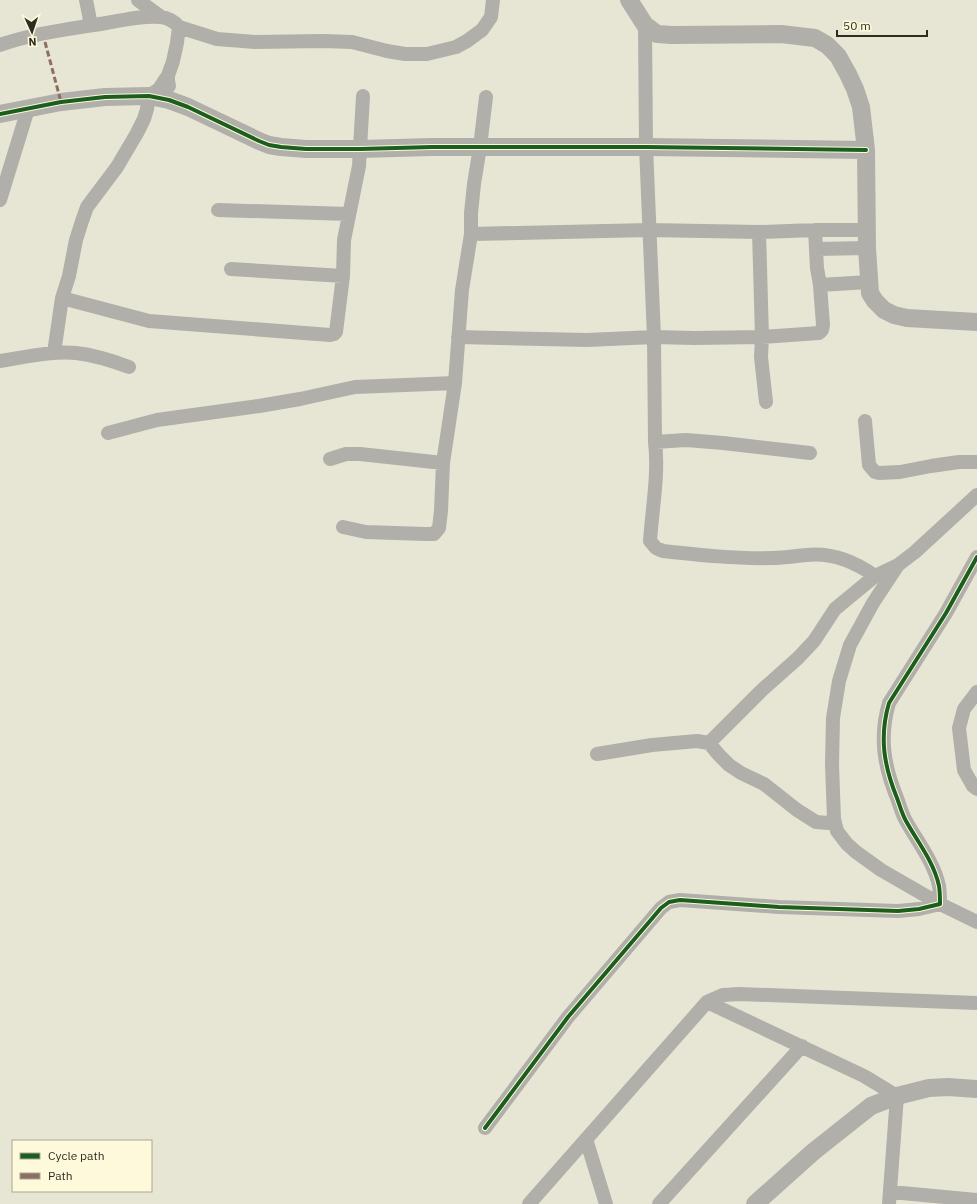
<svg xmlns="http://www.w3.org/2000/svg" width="977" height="1204" font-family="'IBM Plex Sans',sans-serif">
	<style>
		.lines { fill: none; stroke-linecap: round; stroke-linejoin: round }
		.minor { stroke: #b1afa9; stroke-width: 14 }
		.tertiary { stroke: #b1afa9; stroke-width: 18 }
		.quiet { stroke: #8d6e63; stroke-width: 3; stroke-dasharray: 6 3; stroke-linecap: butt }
		.cycleway-casing { stroke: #fdf9da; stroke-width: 6 }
		.cycleway { stroke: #1b5e20; stroke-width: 4 }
	</style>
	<rect width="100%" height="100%" fill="#e7e6d5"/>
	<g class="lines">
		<path class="minor" d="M 86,0 L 91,25
			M 138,0 L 161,17
			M 645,25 L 646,147 L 654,337 L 655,442 C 659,473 652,510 650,541 L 656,548 L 663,551 C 699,555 736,559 773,558 C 784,558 795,556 806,555 C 832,552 854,561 875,576
			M 179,27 L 217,39 L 255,42 L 323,41 L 352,42 L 387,51 L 405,54 L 427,54 L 456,47 L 467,41 L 482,30 L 491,17 L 493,0
			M 0,45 C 34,33 70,29 106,23 C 124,20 143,15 161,17 C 169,18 174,21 179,27 C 178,39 176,50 173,61 C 170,73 166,73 169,86
			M 0,200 L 28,109
			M 218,210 L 349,214
			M 815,230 L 817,268 L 820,285 L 869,282
			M 471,234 L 649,230 L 759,232 L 815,230 L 867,230
			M 816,249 L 867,248
			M 231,269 L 343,276
			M 62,298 L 149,321 L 330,335 L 334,334 L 336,332 L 343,276 L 344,240 L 359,166 L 363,96
			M 458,337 L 587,340 L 654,337 L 694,338 L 762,337 L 759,232
			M 54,353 L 62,298 L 69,276 L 76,240 L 82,221 L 87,207 L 117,167 L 137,133 L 144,119 L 147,109 L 149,96 L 159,89 L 167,77
			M 0,361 C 25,357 51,351 76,353 C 94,355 113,361 129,367
			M 766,402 L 761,357 L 762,337 L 819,333 L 822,330 L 823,325 L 820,285
			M 865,421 L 869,465 L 875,472 L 879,473 L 900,472 L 931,466 L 959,462 L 977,462
			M 108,433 L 157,420 L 259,406 L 300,399 L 355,387 L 455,383
			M 655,442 L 686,440 L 723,443 L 810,453
			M 330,459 L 346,454 L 360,454 L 443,463
			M 343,527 L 366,532 L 425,534 L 434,534 L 439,528 L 441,511 L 443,463 L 455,383 L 462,290 L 471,234 L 471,213 L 474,184 L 480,147 L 486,97
			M 898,565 L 873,603 L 850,645 L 839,681 L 833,718 L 832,764 L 834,819 L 837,831 L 847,844 L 856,852 L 881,870 L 940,904 L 977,922
			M 977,692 L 964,709 L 959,728 L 964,770 L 973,786 L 977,789
			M 709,743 L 762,690 L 798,658 L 814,641 L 835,609 L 875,576 L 898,565 L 915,552 L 977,495
			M 597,754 L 652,745 L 697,741 L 709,743 L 719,755 L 729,765 L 741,773 L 764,784 L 797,810 L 816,822 L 828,823 L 834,819
			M 707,1002 L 864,1076 L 897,1096 L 889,1204
			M 485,1128 L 568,1017 L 661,908 L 669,902 L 680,900 L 779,907 L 898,911 L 919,909 L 940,904 C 940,898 940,892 939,886 C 934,862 917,841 906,821 C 902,814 900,806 897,798 C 884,766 879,737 889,703 L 946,613 L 977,557
			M 586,1139 L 606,1204
			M 891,1192 L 977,1200
			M 529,1204 L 707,1002 L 723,995 L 739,994 L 977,1003
			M 659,1204 L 802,1046"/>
		<path class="tertiary" d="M 629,0 L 645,25 L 657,34 L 672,35 L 781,34 L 815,38 L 827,45 L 838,56 L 848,74 L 855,89 L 861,107 L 866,150 L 867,248 L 870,293 L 875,301 L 884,310 L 894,315 L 907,318 L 977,322
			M 0,114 L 61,102 L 105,97 L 149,96 L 169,100 L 188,107 L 259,141 L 269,145 L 281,147 L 306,149 L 360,149 L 432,147 L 646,147 L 866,150
			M 755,1204 L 813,1152 L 871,1106 L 897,1096 L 929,1088 L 948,1087 L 977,1089"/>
		<path class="quiet" d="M 45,42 L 61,102"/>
		<defs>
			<path id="cycleway" d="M 0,114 L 61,102 L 105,97 L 149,96 L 169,100 L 188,107 L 259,141 L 269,145 L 281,147 L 306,149 L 360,149 L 432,147 L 646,147 L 866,150
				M 485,1128 L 568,1017 L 661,908 L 669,902 L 680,900 L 779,907 L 898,911 L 919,909 L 940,904 C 940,898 940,892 939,886 C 934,862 917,841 906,821 C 902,814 900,806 897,798 C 884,766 879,737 889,703 L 946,613 L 977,557"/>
		</defs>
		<use href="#cycleway" class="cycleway-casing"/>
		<use href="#cycleway" class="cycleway"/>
	</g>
	<rect x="12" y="1140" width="140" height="52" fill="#fdf9da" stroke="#aaa790"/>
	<rect x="20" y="1153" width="20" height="6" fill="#1b5e20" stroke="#aaa790"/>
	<text x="48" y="1160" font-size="12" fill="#2d2c20">Cycle path</text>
	<rect x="20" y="1173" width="20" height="6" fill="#8d6e63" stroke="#aaa790"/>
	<text x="48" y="1180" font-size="12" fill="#2d2c20">Path</text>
	<g transform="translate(32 32) rotate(177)" stroke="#fdf9da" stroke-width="3" paint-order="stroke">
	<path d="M0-3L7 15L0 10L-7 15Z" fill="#2d2c20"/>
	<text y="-6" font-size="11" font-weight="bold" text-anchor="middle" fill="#2d2c20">N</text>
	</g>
	<path d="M837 30v6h90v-6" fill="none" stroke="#2d2c20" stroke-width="2"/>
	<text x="843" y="30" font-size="12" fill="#2d2c20" stroke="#fdf9da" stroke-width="3" paint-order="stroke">50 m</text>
</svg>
